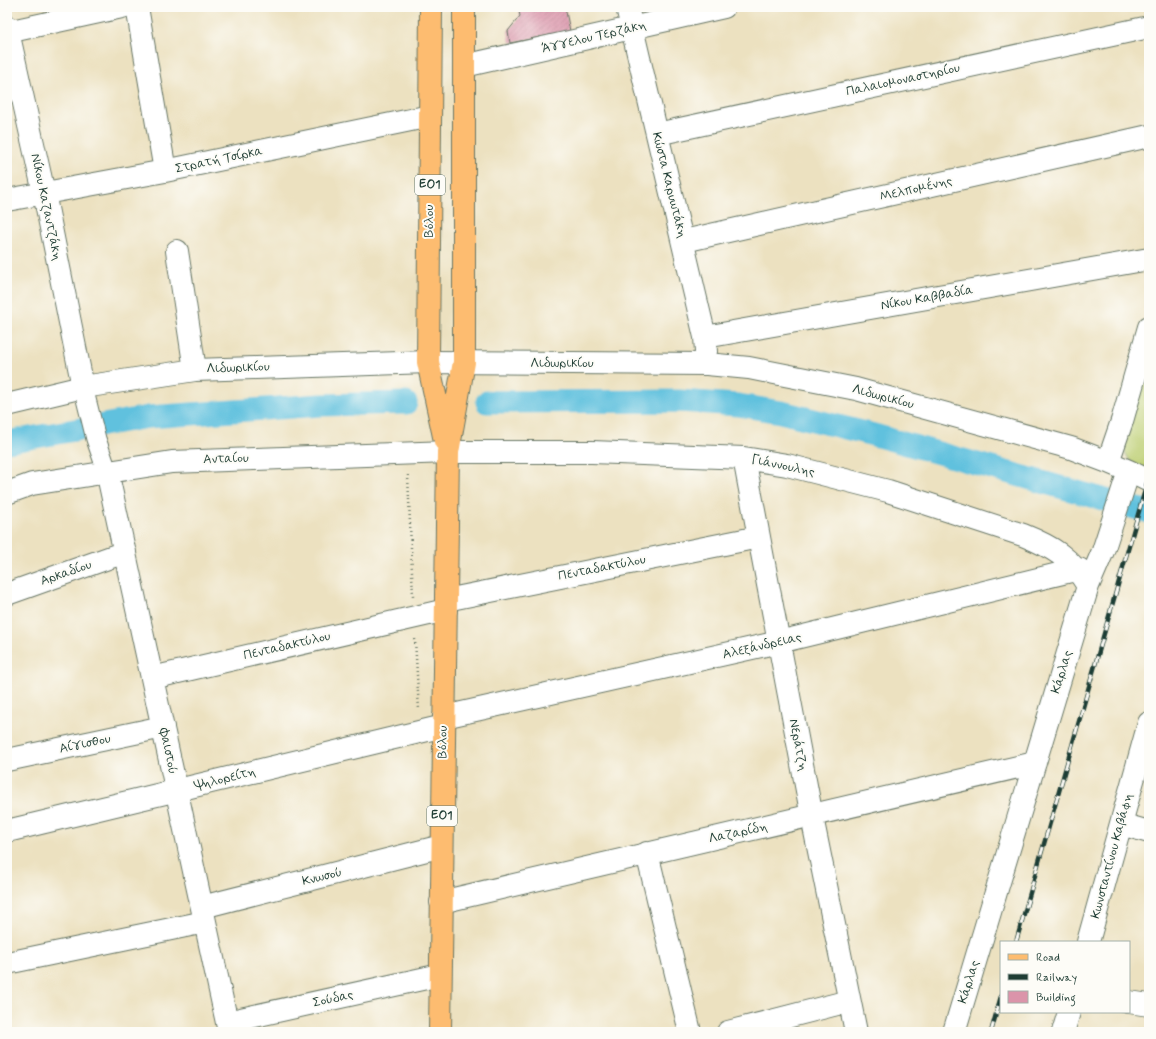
<svg xmlns="http://www.w3.org/2000/svg" width="1156" height="1039" font-family="Mynerve,sans-serif">
	<style>
		.grass { fill: #bbcd70; stroke: #6d8552 }
		.lines { fill: none; stroke-linecap: round; stroke-linejoin: round }
		.canal { stroke: #60c1de; stroke-width: 23 }
		.building { fill: url(#building-hatch) }
		.pedestrian-casing { stroke: #677665; stroke-width: 21 }
		.minor-casing { stroke: #677665; stroke-width: 24 }
		.primary-casing { stroke: #677665; stroke-width: 24 }
		.path { stroke: #677665; stroke-width: 2.5; stroke-dasharray: 1 3; stroke-linecap: butt }
		.pedestrian { stroke: #fff; stroke-width: 19 }
		.minor { stroke: #fff; stroke-width: 22 }
		.primary { stroke: #fdbc6f; stroke-width: 22 }
		.rail-casing { stroke: #1f3d34; stroke-width: 4.5 }
		.rail { stroke: #fdfcf7; stroke-width: 3; stroke-dasharray: 9; stroke-linecap: butt }
		.labels { text-anchor: middle; dominant-baseline: central; stroke-width: 4; stroke-linejoin: round; paint-order: stroke }
		.shield { fill: #fdfcf7; stroke: #62766e; stroke-width: 1 }
		.shield-label { font-size: 12px; font-weight: bold; fill: #1f3d34 }
		.street-label { font-size: 13px; fill: #1f3d34; stroke: #fdfcf7 }
	</style>
	<defs>
		<pattern id="building-hatch" width="6" height="6" patternUnits="userSpaceOnUse"><rect width="6" height="6" fill="#db94aa"/><path d="M-1 1l2-2M0 6l6-6M5 7l2-2" fill="none" stroke="#b17a8b"/></pattern>
	</defs>
	<rect width="100%" height="100%" fill="#fdfcf7"/>
	<filter id="ink" filterUnits="userSpaceOnUse"><feTurbulence type="fractalNoise" baseFrequency=".025" numOctaves="2"/><feDisplacementMap in="SourceGraphic" scale="8" xChannelSelector="R" yChannelSelector="G"/><feConvolveMatrix kernelMatrix="1 2 1 2 8 2 1 2 1" color-interpolation-filters="sRGB"/></filter>
	<filter id="wash" filterUnits="userSpaceOnUse"><feTurbulence type="fractalNoise" baseFrequency=".012" numOctaves="4" result="noise"/><feDisplacementMap in="SourceGraphic" scale="16" xChannelSelector="R" yChannelSelector="G"/><feGaussianBlur stdDeviation="0.9" result="paint"/><feColorMatrix in="noise" values="0 0 0 0 0 0 0 0 0 0 0 0 0 0 0 0 0 1.4 0 .05"/><feComposite in="paint" operator="in"/></filter>
	<g filter="url(#wash)">
		<rect width="100%" height="100%" fill="#ece1c0"/>
		<path class="grass" d="M 1149,348 L 1149,455 L 1144,472 C 1133,465 1127,460 1123,446 Z"/>
		<g class="lines">
			<path class="canal" d="M 487,402 L 679,401 L 738,405 L 781,412 L 878,436 L 1149,512
				M 7,442 L 148,417 L 321,405 L 406,403"/>
		</g>
		<g id="blocks">
			<path class="building" d="M 518,7 L 565,7 L 570,31 L 510,43 L 508,31 L 520,16 Z"/>
		</g>
	</g>
	<g filter="url(#ink)">
		<use href="#blocks" fill-opacity="0" stroke="#677665" stroke-width="1"/>
		<g class="lines">
			<defs>
				<path id="pedestrian" d="M 83,387 L 96,439 L 107,471"/>
				<path id="minor" d="M 137,7 L 165,171
					M 627,7 L 705,337 L 706,352
					M 7,27 L 44,193 L 83,387
					M 7,32 L 122,7
					M 464,66 L 724,7
					M 657,134 L 1149,27
					M 7,200 L 165,171 L 430,116
					M 684,241 L 1149,136
					M 177,251 L 195,370
					M 705,337 L 1149,259
					M 7,405 L 83,387 L 195,370 L 428,362 L 707,364 L 749,368 L 856,389 L 1071,448 L 1108,462
					M 744,458 L 812,817 L 856,1032
					M 107,471 L 229,1032
					M 1129,471 L 1149,481
					M 7,493 L 32,484 L 172,462 L 448,452 L 592,452 L 744,458 L 787,465 L 888,491 L 1023,535 C 1053,547 1071,558 1088,586
					M 7,594 L 125,552
					M 446,600 L 759,537
					M 152,678 L 446,610
					M 444,717 L 779,642 L 1079,569
					M 7,760 L 163,727
					M 1121,824 L 1149,832
					M 7,831 L 444,726
					M 647,853 L 690,1032
					M 441,902 L 1035,763
					M 202,907 L 442,846
					M 1088,942 L 1149,723
					M 7,963 L 205,922
					M 1129,1002 L 1149,1005
					M 227,1022 L 440,975
					M 728,1032 L 849,1001
					M 954,1032 L 1088,586 L 1103,551 L 1129,471 L 1108,462 L 1122,421 L 1149,327
					M 1063,1032 L 1069,1012"/>
				<path id="primary" d="M 431,7 L 428,362 L 445,441
					M 440,1032 L 448,452 L 464,362 L 464,7"/>
			</defs>
			<use href="#pedestrian" class="pedestrian-casing"/>
			<use href="#minor" class="minor-casing"/>
			<use href="#primary" class="primary-casing"/>
			<path class="path" d="M 408,475 L 413,596
				M 415,639 L 419,710"/>
			<use href="#pedestrian" class="pedestrian"/>
			<use href="#minor" class="minor"/>
			<use href="#primary" class="primary"/>
			<defs>
				<path id="rail" d="M 1016,942 L 1149,476
					M 991,1032 L 1001,996"/>
			</defs>
			<use href="#rail" class="rail-casing"/>
			<use href="#rail" class="rail"/>
		</g>
	</g>
	<g class="labels">
		<g class="shield">
			<rect x="415" y="175" width="30" height="20" rx="3"/>
			<rect x="427" y="806" width="30" height="20" rx="3"/>
		</g>
		<g class="shield-label">
			<text x="430" y="185">ΕΟ1</text>
			<text x="442" y="816">ΕΟ1</text>
		</g>
		<g class="street-label">
			<text transform="translate(594 37) rotate(-13)">Άγγελου Τερζάκη</text>
			<text transform="translate(903 80) rotate(-12)">Παλαιομοναστηρίου</text>
			<text transform="translate(219 160) rotate(-12)">Στρατή Τσίρκα</text>
			<text transform="translate(669 185) rotate(76)">Κώστα Καρυωτάκη</text>
			<text transform="translate(916 189) rotate(-13)">Μελπομένης</text>
			<text transform="translate(46 207) rotate(78)">Νίκου Καζαντζάκη</text>
			<text transform="translate(429 221) rotate(-90)">Βόλου</text>
			<text transform="translate(927 298) rotate(-10)">Νίκου Καββαδία</text>
			<text x="562" y="363">Λιδωρικίου</text>
			<text transform="translate(238 368) rotate(-2)">Λιδωρικίου</text>
			<text transform="translate(883 397) rotate(15)">Λιδωρικίου</text>
			<text transform="translate(226 459) rotate(-2)">Ανταίου</text>
			<text transform="translate(783 466) rotate(12)">Γιάννουλης</text>
			<text transform="translate(602 568) rotate(-11)">Πενταδακτύλου</text>
			<text transform="translate(66 573) rotate(-19)">Αρκαδίου</text>
			<text transform="translate(287 646) rotate(-13)">Πενταδακτύλου</text>
			<text transform="translate(762 646) rotate(-13)">Αλεξάνδρειας</text>
			<text transform="translate(1062 672) rotate(-73)">Κάρλας</text>
			<text transform="translate(443 742) rotate(-89)">Βόλου</text>
			<text transform="translate(85 744) rotate(-12)">Αίγισθου</text>
			<text transform="translate(798 745) rotate(79)">Νεράτζη</text>
			<text transform="translate(168 751) rotate(78)">Φαιστού</text>
			<text transform="translate(225 779) rotate(-14)">Ψηλορείτη</text>
			<text transform="translate(738 833) rotate(-12)">Λαζαρίδη</text>
			<text transform="translate(1112 856) rotate(-75)">Κωνσταντίνου Καβάφη</text>
			<text transform="translate(322 877) rotate(-14)">Κνωσού</text>
			<text transform="translate(969 982) rotate(-73)">Κάρλας</text>
			<text transform="translate(333 999) rotate(-12)">Σούδας</text>
		</g>
	</g>
	<rect width="1156" height="1039" fill="none" stroke="#fdfcf7" stroke-width="24"/>
	<rect x="1000" y="941" width="130" height="72" fill="#fdfcf7" stroke="#a4b0a9"/>
	<rect x="1008" y="954" width="20" height="6" fill="#fdbc6f" stroke="#a4b0a9"/>
	<text x="1036" y="961" font-size="12" fill="#1f3d34">Road</text>
	<rect x="1008" y="974" width="20" height="6" fill="#1f3d34" stroke="#a4b0a9"/>
	<text x="1036" y="981" font-size="12" fill="#1f3d34">Railway</text>
	<rect x="1008" y="991" width="20" height="12" fill="#db94aa" stroke="#a4b0a9"/>
	<text x="1036" y="1001" font-size="12" fill="#1f3d34">Building</text>
</svg>
